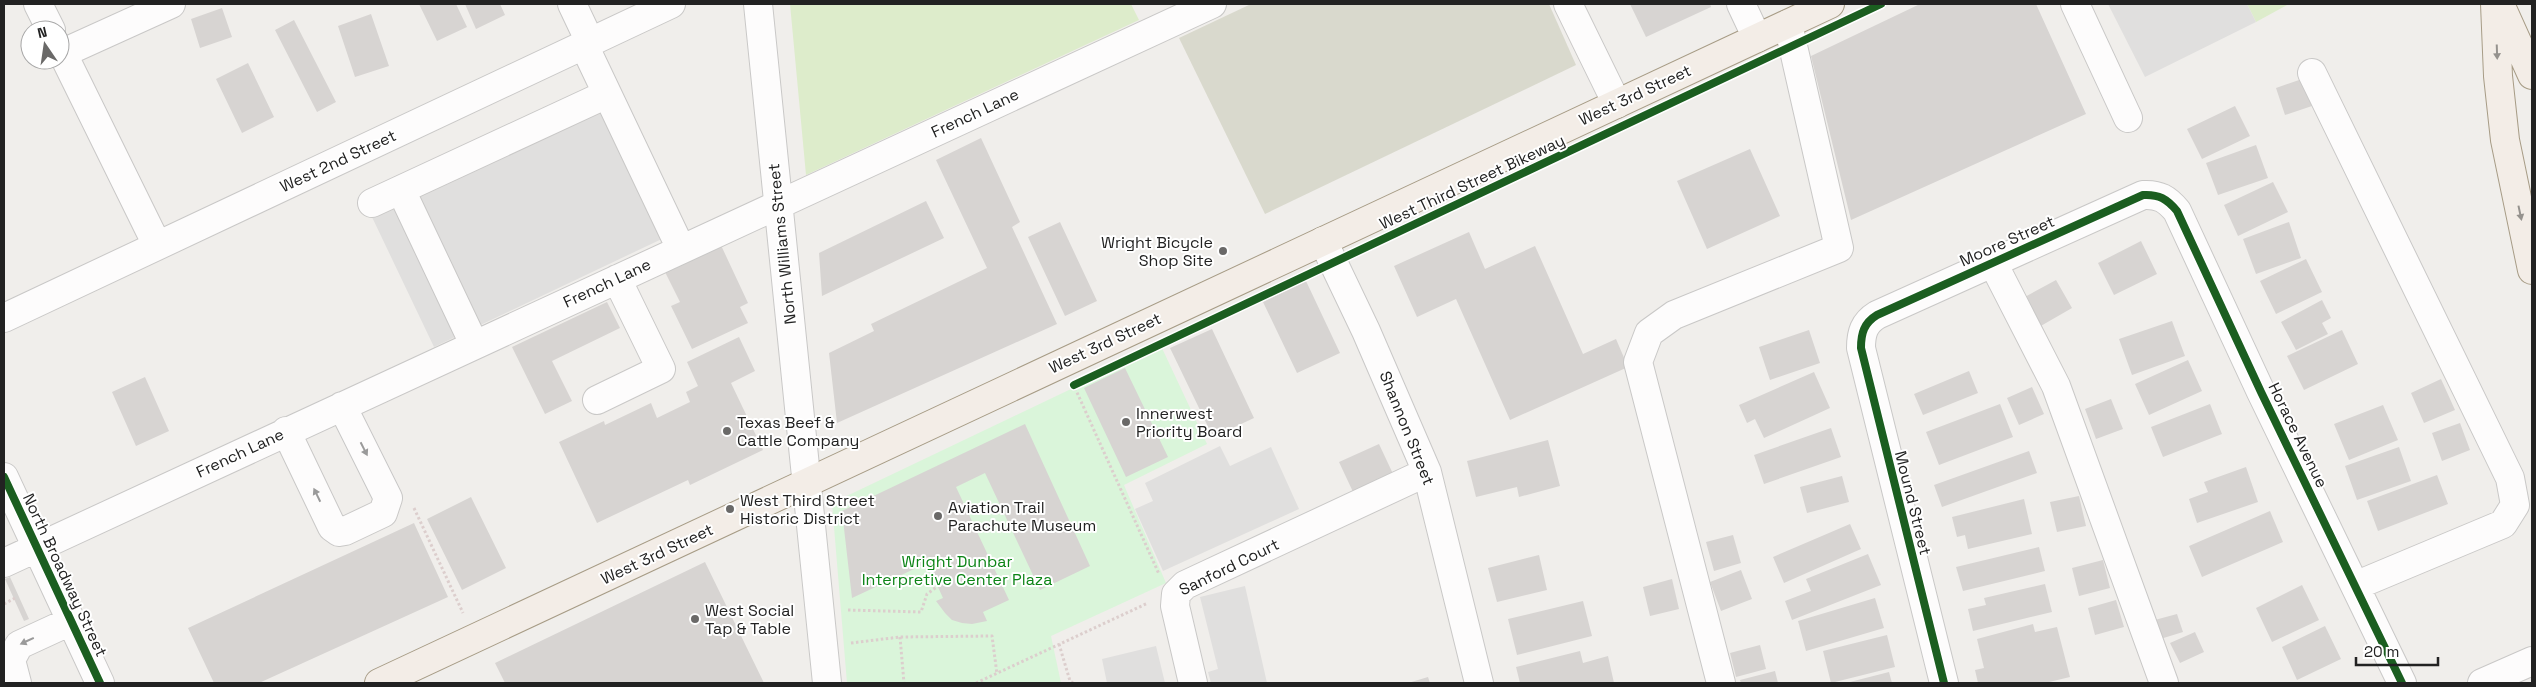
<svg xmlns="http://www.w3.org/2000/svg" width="2536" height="687" font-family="'Space Grotesk',sans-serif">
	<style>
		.construction { fill: #d9d9cd }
		.grass { fill: #ddeccb }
		.park { fill: #daf5da }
		.parking { fill: #e0dfde }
		.building { fill: #d7d4d2 }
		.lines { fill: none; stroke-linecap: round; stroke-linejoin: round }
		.minor-casing { stroke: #c9c8c7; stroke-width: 30 }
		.major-casing { stroke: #a79c86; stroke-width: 30 }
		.path { stroke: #dccecd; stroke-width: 3; stroke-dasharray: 2.5 2.5; stroke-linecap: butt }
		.minor { stroke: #fdfcfc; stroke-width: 28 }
		.major { stroke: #f3ede7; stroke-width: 28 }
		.cycleway-casing { stroke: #fff; stroke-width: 11 }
		.cycleway { stroke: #1b5e20; stroke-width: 8 }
		.oneway { fill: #95928e }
		.oneway2 { fill: #9a9a9a }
		.poi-dot { fill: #6a6968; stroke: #fff; stroke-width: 2 }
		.labels { text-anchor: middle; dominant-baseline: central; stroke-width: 4; stroke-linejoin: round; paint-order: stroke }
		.street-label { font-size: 16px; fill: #222; stroke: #fff }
		.poi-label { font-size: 16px; fill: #222; stroke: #fff; text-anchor: start }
		.park-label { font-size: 16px; fill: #0c8416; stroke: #fff }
	</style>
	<rect width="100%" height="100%" fill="#f0eeeb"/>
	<path class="construction" d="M 1251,4 L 1549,4 L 1576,65 L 1265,214 L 1179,38 Z"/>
	<path class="grass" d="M 790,4 L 1131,4 L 1139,20 L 806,175 Z
		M 2247,4 L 2289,4 L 2256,22 Z"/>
	<path class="park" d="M 1161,346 L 1207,444 L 1124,485 L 1166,583 L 1051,636 L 1061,683 L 847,683 L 832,503 Z"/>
	<path class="parking" d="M 2108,4 L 2247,4 L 2256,22 L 2145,77 Z
		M 612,76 L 685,228 L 434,347 L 361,194 Z
		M 1220,446 L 1230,466 L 1271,447 L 1299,509 L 1163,571 L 1135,509 L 1153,501 L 1145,483 Z
		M 1245,586 L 1267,683 L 1211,683 L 1208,672 L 1218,669 L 1200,597 Z
		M 1156,646 L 1165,683 L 1107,683 L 1102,659 Z"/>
	<path class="building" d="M 419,4 L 456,4 L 467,27 L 437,41 Z
		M 465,4 L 500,4 L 505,15 L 476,29 Z
		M 1630,4 L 1710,4 L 1711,7 L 1646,37 Z
		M 1920,4 L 2036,4 L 2086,114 L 1851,220 L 1811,56 Z
		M 222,8 L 232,37 L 200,48 L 191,19 Z
		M 371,14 L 389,66 L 355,77 L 338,26 Z
		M 294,20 L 336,102 L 317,112 L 275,30 Z
		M 248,63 L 274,117 L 242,133 L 216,79 Z
		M 2302,79 L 2312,106 L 2285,115 L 2276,88 Z
		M 2235,106 L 2250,136 L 2202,159 L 2187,129 Z
		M 981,138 L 1020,222 L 1012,227 L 1057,324 L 837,423 L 829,353 L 874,331 L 871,324 L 987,268 L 936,160 Z
		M 2256,145 L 2268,178 L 2218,195 L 2206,163 Z
		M 1750,149 L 1780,216 L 1707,249 L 1677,181 Z
		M 2273,182 L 2288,212 L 2238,236 L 2224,205 Z
		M 926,201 L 944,238 L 822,296 L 819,253 Z
		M 1060,222 L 1097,301 L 1065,316 L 1028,237 Z
		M 2289,222 L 2301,258 L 2256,274 L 2243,239 Z
		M 1469,232 L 1485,269 L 1535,246 L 1583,354 L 1616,339 L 1628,367 L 1510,420 L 1456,299 L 1417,317 L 1394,266 Z
		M 719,241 L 748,303 L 740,307 L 748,323 L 692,349 L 671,306 L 680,302 L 663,268 Z
		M 2141,241 L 2157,274 L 2114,295 L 2098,263 Z
		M 2306,259 L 2322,292 L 2276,314 L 2260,281 Z
		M 2056,280 L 2072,308 L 2039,327 L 2023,298 Z
		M 1306,281 L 1340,353 L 1297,373 L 1263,302 Z
		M 2322,300 L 2331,318 L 2322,323 L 2328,334 L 2296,350 L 2281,322 Z
		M 607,302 L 620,328 L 552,361 L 572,401 L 545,414 L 512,347 Z
		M 2172,321 L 2185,356 L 2132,375 L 2119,339 Z
		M 1212,329 L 1254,418 L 1213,437 L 1170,348 Z
		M 1809,330 L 1820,363 L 1770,380 L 1759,347 Z
		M 2342,330 L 2358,364 L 2304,390 L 2287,356 Z
		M 739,337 L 755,371 L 731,383 L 763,450 L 690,485 L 688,480 L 597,523 L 559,442 L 604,421 L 605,425 L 651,403 L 657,418 L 690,402 L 686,392 L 698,386 L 687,362 Z
		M 2188,360 L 2202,391 L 2149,415 L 2135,384 Z
		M 1125,368 L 1168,457 L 1126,477 L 1084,388 Z
		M 1969,371 L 1978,393 L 1923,415 L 1914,394 Z
		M 1814,372 L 1830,408 L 1764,438 L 1755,419 L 1747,423 L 1739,405 Z
		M 145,377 L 169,431 L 136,446 L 112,392 Z
		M 2441,379 L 2455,410 L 2424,423 L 2411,393 Z
		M 2032,387 L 2044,414 L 2019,425 L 2007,398 Z
		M 2111,399 L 2123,429 L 2096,439 L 2085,409 Z
		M 2000,404 L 2013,437 L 1939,465 L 1926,432 Z
		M 2210,404 L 2222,434 L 2163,457 L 2151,427 Z
		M 2383,405 L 2398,440 L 2349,460 L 2334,424 Z
		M 2460,423 L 2470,450 L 2442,461 L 2432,433 Z
		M 1025,424 L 1090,566 L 1040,590 L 985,473 L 956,487 L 1009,600 L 983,612 L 987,621 L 972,624 L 962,623 L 952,620 L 945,613 L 936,601 L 943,598 L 927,563 L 852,598 L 842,511 Z
		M 1831,428 L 1841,457 L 1764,484 L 1754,455 Z
		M 1548,440 L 1560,486 L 1519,497 L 1517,487 L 1476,497 L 1467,461 Z
		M 1379,444 L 1394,476 L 1354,494 L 1339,462 Z
		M 2399,447 L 2411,481 L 2357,500 L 2345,466 Z
		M 2029,451 L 2037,473 L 1942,507 L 1934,485 Z
		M 2246,467 L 2258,502 L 2197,523 L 2189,499 L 2208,492 L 2204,482 Z
		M 2437,475 L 2448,504 L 2378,531 L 2367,501 Z
		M 1842,476 L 1849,502 L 1807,513 L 1800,487 Z
		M 2079,496 L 2086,526 L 2057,532 L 2050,502 Z
		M 471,497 L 506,568 L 462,590 L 427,519 Z
		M 2024,499 L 2032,534 L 1968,549 L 1965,535 L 1957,537 L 1952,517 Z
		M 2270,511 L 2283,542 L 2202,577 L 2189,546 Z
		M 414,523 L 448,597 L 259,683 L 214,683 L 188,628 Z
		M 1850,524 L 1861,549 L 1784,583 L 1773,557 Z
		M 1733,535 L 1741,563 L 1714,571 L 1706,542 Z
		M 2039,547 L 2045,571 L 1963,591 L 1956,567 Z
		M 1868,554 L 1881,585 L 1792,620 L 1785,601 L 1811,591 L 1806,579 Z
		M 1539,555 L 1547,590 L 1497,602 L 1488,568 Z
		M 2103,560 L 2110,588 L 2079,596 L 2072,568 Z
		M 705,562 L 764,683 L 505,683 L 495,663 Z
		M 1741,570 L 1752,599 L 1721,611 L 1710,582 Z
		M 10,577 L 29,619 L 24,621 L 5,579 Z
		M 1672,579 L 1679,609 L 1650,616 L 1643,587 Z
		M 2045,584 L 2052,612 L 1973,631 L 1968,609 L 1986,605 L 1984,598 Z
		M 2302,585 L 2319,620 L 2272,642 L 2256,608 Z
		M 1875,598 L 1884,628 L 1806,651 L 1798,621 Z
		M 2116,600 L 2124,627 L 2095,635 L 2088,608 Z
		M 1583,601 L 1592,636 L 1517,655 L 1508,619 Z
		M 2177,614 L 2183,632 L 2157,640 L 2151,621 Z
		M 2033,624 L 2035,632 L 2057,627 L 2070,677 L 2045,683 L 1978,683 L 1975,670 L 1984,668 L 1977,639 Z
		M 2325,626 L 2341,659 L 2297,680 L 2282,647 Z
		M 2195,632 L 2204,652 L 2180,663 L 2170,643 Z
		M 1887,635 L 1895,667 L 1831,683 L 1823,651 Z
		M 1760,645 L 1766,669 L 1736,677 L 1730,653 Z
		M 1580,651 L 1583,663 L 1608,656 L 1614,683 L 1520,683 L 1516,667 Z
		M 1775,671 L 1778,683 L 1741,683 L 1740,680 Z
		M 1889,672 L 1892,683 L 1846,683 Z
		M 1428,677 L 1430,683 L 1408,683 Z"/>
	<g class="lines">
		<defs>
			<path id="minor" d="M 38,4 L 51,30
				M 572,4 L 590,42
				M 758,4 L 827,683
				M 1568,4 L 1617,104
				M 1741,4 L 1757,38
				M 2075,4 L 2128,118
				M 584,45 L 681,249
				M 60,48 L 157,245
				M 63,53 L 171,4
				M 2312,73 L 2510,478 L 2515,505 L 2503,524 L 2355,586
				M 401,190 L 474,344
				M 372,203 L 607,94
				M 1323,241 L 1366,331 L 1427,472 L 1479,683
				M 1993,263 L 2056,386 L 2164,683
				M 4,318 L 671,4
				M 597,400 L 661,369 L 617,279
				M 286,431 L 332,527 L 339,532 L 345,531 L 383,513 L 388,498 L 342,406
				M 4,477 L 100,683
				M 4,563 L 1212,4
				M 17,683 L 11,660 L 19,645 L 71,621
				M 1193,683 L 1175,606 L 1176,594 L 1185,585 L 1427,472
				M 1721,683 L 1638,362 L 1649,333 L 1674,315 L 1839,248 L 1788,24
				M 1944,683 L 1861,348 C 1861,333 1864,323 1877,315 L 2143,195 C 2159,194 2167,199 2177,211 L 2261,392 L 2402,683
				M 2482,683 L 2532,661"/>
			<path id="major" d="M 2495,4 L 2498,76 L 2505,140 L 2532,270
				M 2500,4 L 2532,75
				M 379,683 L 1830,4"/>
		</defs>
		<use href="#minor" class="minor-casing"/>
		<use href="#major" class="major-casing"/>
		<path class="path" d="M 1075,388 L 1159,574
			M 414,508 L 463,613
			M 4,604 L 17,597
			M 848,610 L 921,612 L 927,594 L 938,586
			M 900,637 L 904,683
			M 851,643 L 900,637 L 992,636 L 997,674
			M 1059,644 L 1070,681 L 1073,683
			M 976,683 L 1148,603"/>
		<use href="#minor" class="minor"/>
		<use href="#major" class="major"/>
		<defs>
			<path id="cycleway" d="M 1074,385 L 1881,4
				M 4,477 L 100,683
				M 1944,683 L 1861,348 C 1861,333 1864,323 1877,315 L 2143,195 C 2159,194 2167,199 2177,211 L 2261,392 L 2402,683"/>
		</defs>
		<use href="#cycleway" class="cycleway-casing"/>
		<use href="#cycleway" class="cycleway"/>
	</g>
	<defs><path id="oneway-solid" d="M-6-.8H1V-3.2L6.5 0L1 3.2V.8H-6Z" transform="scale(1.25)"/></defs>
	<g class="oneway">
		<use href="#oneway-solid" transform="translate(2497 52) rotate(88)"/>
		<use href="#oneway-solid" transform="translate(2520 213) rotate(78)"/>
	</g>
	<g class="oneway2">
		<use href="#oneway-solid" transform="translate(364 449) rotate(63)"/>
		<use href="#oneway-solid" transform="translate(317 495) rotate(-116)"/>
		<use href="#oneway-solid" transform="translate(27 641) rotate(155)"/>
	</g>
	<g class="poi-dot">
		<circle cx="1223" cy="251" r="5"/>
		<circle cx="1126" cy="422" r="5"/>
		<circle cx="727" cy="431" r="5"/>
		<circle cx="730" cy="509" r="5"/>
		<circle cx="938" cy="516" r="5"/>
		<circle cx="695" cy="619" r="5"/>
	</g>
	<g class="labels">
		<g class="street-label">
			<text transform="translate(1635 95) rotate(-25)">West 3rd Street</text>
			<text transform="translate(975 113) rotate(-25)">French Lane</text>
			<text transform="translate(338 161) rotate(-25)">West 2nd Street</text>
			<text transform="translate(1472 182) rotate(-25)">West Third Street Bikeway</text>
			<text transform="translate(2007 241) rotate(-24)">Moore Street</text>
			<text transform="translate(782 244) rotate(-96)">North Williams Street</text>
			<text transform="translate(607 283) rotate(-25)">French Lane</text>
			<text transform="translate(1105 343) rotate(-25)">West 3rd Street</text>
			<text transform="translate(1407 428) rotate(68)">Shannon Street</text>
			<text transform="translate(2298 435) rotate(64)">Horace Avenue</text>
			<text transform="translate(240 453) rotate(-25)">French Lane</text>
			<text transform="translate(1913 503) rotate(76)">Mound Street</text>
			<text transform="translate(657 554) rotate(-25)">West 3rd Street</text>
			<text transform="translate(1229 567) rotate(-26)">Sanford Court</text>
			<text transform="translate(65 575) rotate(65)">North Broadway Street</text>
		</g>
		<g class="poi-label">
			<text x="1213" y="242" text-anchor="end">Wright Bicycle<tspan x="1213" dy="18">Shop Site</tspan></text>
			<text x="1136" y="413">Innerwest<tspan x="1136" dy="18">Priority Board</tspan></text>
			<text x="737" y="422">Texas Beef &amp;<tspan x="737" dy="18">Cattle Company</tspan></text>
			<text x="740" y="500">West Third Street<tspan x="740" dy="18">Historic District</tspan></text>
			<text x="948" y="507">Aviation Trail<tspan x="948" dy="18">Parachute Museum</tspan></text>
			<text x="705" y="610">West Social<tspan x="705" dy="18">Tap &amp; Table</tspan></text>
		</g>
		<g class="park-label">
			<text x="957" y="561">Wright Dunbar<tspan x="957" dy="18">Interpretive Center Plaza</tspan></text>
		</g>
	</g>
	<rect width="2536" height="687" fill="none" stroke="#222222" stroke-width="10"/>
	<g transform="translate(45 45) rotate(347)"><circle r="24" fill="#ffffff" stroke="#a7a7a7"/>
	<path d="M0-4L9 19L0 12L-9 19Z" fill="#6a6968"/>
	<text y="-8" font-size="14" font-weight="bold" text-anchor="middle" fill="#222222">N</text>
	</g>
	<path d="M2356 657v8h82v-8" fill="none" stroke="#222222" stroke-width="2.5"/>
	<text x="2364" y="657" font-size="15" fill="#222222" stroke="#ffffff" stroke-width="4" paint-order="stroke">20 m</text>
</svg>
